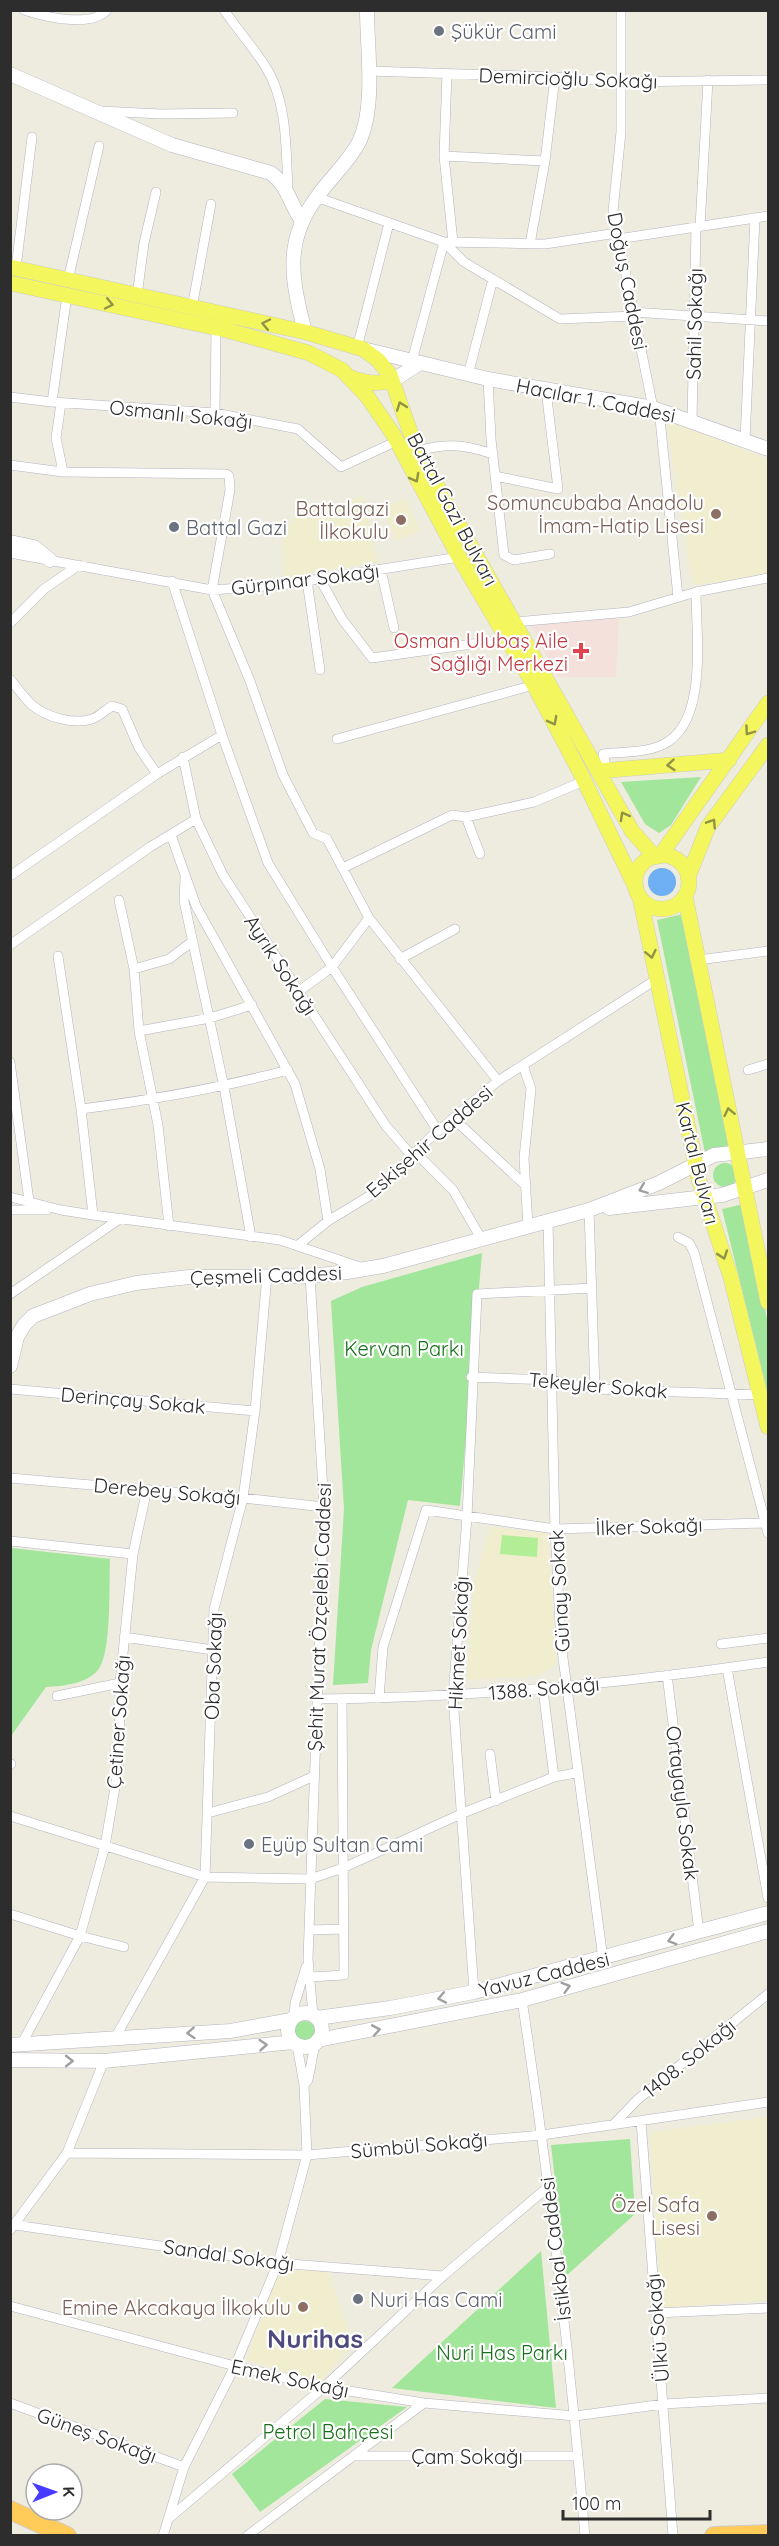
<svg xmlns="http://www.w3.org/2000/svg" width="779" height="2546" font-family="Quicksand,sans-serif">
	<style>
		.education { fill: #f0eece }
		.medical { fill: #f5e1dc }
		.green { fill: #a1e69a }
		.pitch { fill: #b2ee95 }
		.water { fill: #6faff3 }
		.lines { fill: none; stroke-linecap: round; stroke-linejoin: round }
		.street-casing { stroke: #b3b3c0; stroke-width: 10 }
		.secondary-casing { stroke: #b3b3c0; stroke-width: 15 }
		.primary-casing { stroke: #cdcdcd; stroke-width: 16 }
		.highway-casing { stroke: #cdcdcd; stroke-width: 20 }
		.street { stroke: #fff; stroke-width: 9 }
		.secondary { stroke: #fff; stroke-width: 14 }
		.primary { stroke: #f3f65d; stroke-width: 15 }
		.highway { stroke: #ffcb59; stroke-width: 18 }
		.oneway { stroke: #909245 }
		.oneway2 { stroke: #a0a0a0 }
		.worship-dot { fill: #6b7280; stroke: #fff; stroke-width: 2 }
		.education-dot { fill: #8d6e63; stroke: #fff; stroke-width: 2 }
		.health-dot { fill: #e0444e; stroke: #fff; stroke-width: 2 }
		.labels { text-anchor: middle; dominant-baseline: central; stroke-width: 4.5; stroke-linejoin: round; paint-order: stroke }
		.worship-label { font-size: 20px; fill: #5b616d; stroke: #fff; text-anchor: start }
		.street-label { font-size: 20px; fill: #2d2d2d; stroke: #fff }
		.education-label { font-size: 20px; fill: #785e54; stroke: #fff; text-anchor: end }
		.health-label { font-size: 20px; fill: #be3a42; stroke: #fff; text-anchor: end }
		.park-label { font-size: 20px; fill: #186e1c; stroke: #fff }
		.district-label { font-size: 26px; font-weight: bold; fill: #4f4b80; stroke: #fff }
	</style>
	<rect width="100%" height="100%" fill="#eeecdf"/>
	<path class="education" d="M 670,421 L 768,459 L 768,575 L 696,585 L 692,583 L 667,424 Z
		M 363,496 L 378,562 L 284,578 L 282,544 L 292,518 Z
		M 405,498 L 420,530 L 397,541 L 382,509 Z
		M 490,1527 L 548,1533 L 557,1664 L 539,1676 L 467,1680 L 474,1581 Z
		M 768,2117 L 768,2300 L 661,2308 L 650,2132 Z
		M 280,2270 L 328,2271 L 353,2343 L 320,2383 L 246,2360 Z"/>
	<path class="medical" d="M 619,615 L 616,677 L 557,677 L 531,625 Z"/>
	<path class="green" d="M 701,777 L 671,825 L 659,833 L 645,824 L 621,782 Z
		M 683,914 L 731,1145 L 705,1153 L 657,920 Z
		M713 1175a12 12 0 1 1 24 0a12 12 0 1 1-24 0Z
		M 744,1204 L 768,1324 L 768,1394 L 722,1209 Z
		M 482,1253 L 460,1506 L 408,1500 L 371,1650 L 368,1683 L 333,1685 L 344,1509 L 331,1301 L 362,1287 Z
		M 12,1548 L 110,1559 C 109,1582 112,1654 98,1670 C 86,1684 63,1686 46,1687 L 11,1736 Z
		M294 2032a11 11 0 1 1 22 0a11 11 0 1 1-22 0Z
		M 630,2139 L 635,2214 L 566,2276 L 551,2145 Z
		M 541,2251 L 556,2408 L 392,2388 Z
		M 325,2399 L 407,2407 L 260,2512 L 232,2474 Z"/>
	<path class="pitch" d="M 502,1535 L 538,1538 L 537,1557 L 500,1554 Z"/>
	<path class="water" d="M648 882a14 14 0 1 1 28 0a14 14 0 1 1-28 0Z"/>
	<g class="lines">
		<defs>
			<path id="street" d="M 24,10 C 45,17 91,28 107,10
				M 224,10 C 237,29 253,47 265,66 C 288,101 286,152 288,192
				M 621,10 L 621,132 L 613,211 L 653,408
				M 368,71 L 555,77 L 622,82 L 768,80
				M 447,73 L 444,156 L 453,242
				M 100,111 L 161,114 L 233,113
				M 444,156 L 545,161
				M 316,197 L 444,242 L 464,262 L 560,319 L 634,316
				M 700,227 L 708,80
				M 618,239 L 768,216
				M 444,242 L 545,244 L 617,233
				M 530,244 L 545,161 L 555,77
				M 16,268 L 32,137
				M 68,280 L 99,146
				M 137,296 L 144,243 L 156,192
				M 192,308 L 211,204
				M 633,312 L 768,321
				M 357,348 L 389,223
				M 412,361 L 444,242
				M 468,375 L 493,279
				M 488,379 L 491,439 L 504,555 L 514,560 L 550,554
				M 10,397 L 52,402 L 215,413 L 298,429 L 341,467 L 397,441
				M 52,402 L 67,295
				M 61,403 L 56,438 L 63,472
				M 659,409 L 678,597
				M 215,413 L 216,327
				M 692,421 L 696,228
				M 745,440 L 755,218
				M 417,451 C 447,443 463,444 493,454
				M 10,465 L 63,472 L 226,474 L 229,476 L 230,490 L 212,590 L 250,681 L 283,775 L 313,833 L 327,839 L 369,918 L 498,1081
				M 495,476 L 558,489 L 546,390
				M 10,553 L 212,590 L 281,585 L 459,557
				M 381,570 L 394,628
				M 320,579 L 342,619 L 372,658 L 508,639
				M 172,581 L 222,735 L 268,863 L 332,967 L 438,1131
				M 307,581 L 320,670
				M 515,622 L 629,612 L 696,592 L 768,578
				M 10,623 L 44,589 L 79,565
				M 10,679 C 17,687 24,698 32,705 C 46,717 74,725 92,719 C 100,716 105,710 112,706 L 122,709 L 139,748 L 157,774
				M 337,739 L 534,685
				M 183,757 L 196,819 L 223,875 L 386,1126 L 412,1156
				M 607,770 L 603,754 C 622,752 644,753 662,745 C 709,724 696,634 696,592
				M 466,817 L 480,854
				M 171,835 L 196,906 L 295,1084 L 320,1169 L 328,1221
				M 343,868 L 452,815 L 466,817 L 534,802 L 584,781
				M 10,876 L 157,774 L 222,735
				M 185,878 L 184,901 L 224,1087 L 251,1237
				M 119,900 L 134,969 L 139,1031 L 158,1125 L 169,1226
				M 10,945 L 150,847 L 196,819
				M 58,956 L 81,1109 C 151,1100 220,1088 288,1070
				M 400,959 L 455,929
				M 698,960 L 768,951
				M 134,969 L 169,959 L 193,941
				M 298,992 L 332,967 L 369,918
				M 139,1031 L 210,1018 L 252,1005
				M 10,1062 L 29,1201
				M 523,1065 L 531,1089 L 524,1158 L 528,1227
				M 748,1070 L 768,1064
				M 81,1109 L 93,1215
				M 453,1118 L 526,1186
				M 415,1152 L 453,1190 L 482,1240
				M 10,1197 L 61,1210 L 93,1215 L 280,1240 L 363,1268
				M 10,1210 L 47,1210
				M 589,1210 L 595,1389
				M 548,1221 L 555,1529 L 561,1643 L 603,1959
				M 678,1237 L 689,1243 L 694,1252 L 768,1533
				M 297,1246 L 328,1221 L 374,1193 L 432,1136 L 498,1081 L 657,979
				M 310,1276 L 324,1507 L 308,1959 L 313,2015
				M 10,1294 L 121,1218
				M 471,1377 L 551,1380 L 595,1389 L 761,1395
				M 10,1389 L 255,1411
				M 10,1478 L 243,1498 L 324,1507
				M 10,1541 L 133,1554
				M 124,1637 L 213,1650
				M 721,1644 L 768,1638
				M 727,1668 L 768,1898
				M 667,1675 L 699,1932
				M 543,1690 L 554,1777
				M 57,1696 L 120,1683
				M 379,1698 L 383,1647 L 426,1510 L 555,1529 L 766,1523
				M 317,1699 C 469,1698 619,1684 768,1662
				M 490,1754 L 496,1801
				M 10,1764 L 11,1764
				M 208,1813 L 268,1797 L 314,1776
				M 10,1816 L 205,1877 L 310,1879 L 343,1868 L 463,1813 L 554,1777 L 576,1773
				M 10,1914 L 80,1936 L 124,1947
				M 309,1930 L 344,1929
				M 310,1977 L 344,1975 L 342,1699
				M 474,1992 L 453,1696 L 467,1517 L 477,1294 L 592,1288
				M 522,2000 C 549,2178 570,2356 585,2536
				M 294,2017 L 295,2003 L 306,1967
				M 115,2038 L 205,1877 L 214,1609 L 243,1498 L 255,1411 L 267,1275
				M 21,2045 L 80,1936 L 105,1846 L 119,1764 L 120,1683 L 133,1554 L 147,1489
				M 304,2085 L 308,2080 L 315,2044
				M 641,2121 L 673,2536
				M 613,2125 L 637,2100 L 768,1994
				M 67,2153 L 307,2155 L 542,2135 L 768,2102
				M 15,2225 L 278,2263 L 443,2276
				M 10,2230 L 67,2153 L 104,2061
				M 10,2306 L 235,2366 L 324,2387 L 424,2403 L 575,2416 L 664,2404 L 768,2398
				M 656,2313 L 768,2308
				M 10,2403 L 184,2467
				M 355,2456 L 578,2456
				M 168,2519 L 324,2387 L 443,2276 L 548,2187
				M 163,2536 L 184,2467 L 235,2366 L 278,2263 L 307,2155 L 304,2085 L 297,2045
				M 247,2536 L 424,2403"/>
			<path id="secondary" d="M 10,74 L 172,145 L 271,173 C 288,186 290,204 302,221
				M 305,332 C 292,281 283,242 317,197 C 330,178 348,163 359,142 C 376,107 367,49 367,10
				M 367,350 L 488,379 L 653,408 L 768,449
				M 392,381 L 420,363
				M 10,542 L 34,547 L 50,560
				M 609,1208 L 722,1195 L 768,1180
				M 10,1366 L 17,1337 L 24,1325 L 33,1316 L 90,1294 L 136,1283 L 189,1277 L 310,1276 L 347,1272 L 383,1266 L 589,1210 L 659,1183 L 714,1155 L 768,1149
				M288 2030a17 17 0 1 1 34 0a17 17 0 1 1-34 0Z
				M 317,2018 L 390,2008 L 474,1992 L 768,1913
				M 318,2040 L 522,2000 L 768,1931
				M 10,2045 L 230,2031 L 291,2020
				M 10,2060 L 104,2061 L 293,2042"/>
			<path id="primary" d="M 10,267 L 305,332 L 363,349 L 378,360 L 390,375 L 417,451 L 632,831 L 655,857
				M 10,283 L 226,330 L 309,353 L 342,370 L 367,396 L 393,434 L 459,557 L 534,685 L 580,772 L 636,888
				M 349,377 C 364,383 376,384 392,381
				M 599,771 L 729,760
				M635 882a27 27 0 1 1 54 0a27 27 0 1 1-54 0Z
				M 660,856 L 768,703
				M 688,877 L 708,827 L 768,745
				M 685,896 L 768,1302
				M 640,897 L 699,1180 L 731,1278 L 768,1427"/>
			<path id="highway" d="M 10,2510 L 67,2536
				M 714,2536 L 768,2534"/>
		</defs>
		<use href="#street" class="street-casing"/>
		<use href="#secondary" class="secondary-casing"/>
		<use href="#primary" class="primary-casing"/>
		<use href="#highway" class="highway-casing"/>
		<use href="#street" class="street"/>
		<use href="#secondary" class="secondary"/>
		<use href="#primary" class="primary"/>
		<use href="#highway" class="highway"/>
	</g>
	<defs><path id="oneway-chevron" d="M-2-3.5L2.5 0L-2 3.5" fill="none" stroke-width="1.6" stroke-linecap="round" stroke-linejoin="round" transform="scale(1.5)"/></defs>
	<g class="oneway">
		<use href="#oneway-chevron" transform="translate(109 304) rotate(12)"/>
		<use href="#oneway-chevron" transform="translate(266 324) rotate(-168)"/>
		<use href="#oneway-chevron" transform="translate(401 406) rotate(-110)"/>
		<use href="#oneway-chevron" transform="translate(415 478) rotate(62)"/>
		<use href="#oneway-chevron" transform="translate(553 721) rotate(62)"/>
		<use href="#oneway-chevron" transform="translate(749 731) rotate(125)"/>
		<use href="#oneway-chevron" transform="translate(671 765) rotate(175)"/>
		<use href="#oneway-chevron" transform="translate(624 816) rotate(-119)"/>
		<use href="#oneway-chevron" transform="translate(712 823) rotate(-57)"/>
		<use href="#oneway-chevron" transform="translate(651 954) rotate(78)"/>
		<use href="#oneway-chevron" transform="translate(729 1112) rotate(-102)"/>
		<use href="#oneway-chevron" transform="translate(723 1255) rotate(71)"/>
	</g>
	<g class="oneway2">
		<use href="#oneway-chevron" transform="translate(643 1189) rotate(159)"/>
		<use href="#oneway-chevron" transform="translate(672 1940) rotate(164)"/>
		<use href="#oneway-chevron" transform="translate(566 1987) rotate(-16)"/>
		<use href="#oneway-chevron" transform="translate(442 1998) rotate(169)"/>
		<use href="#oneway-chevron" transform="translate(376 2030) rotate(-10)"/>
		<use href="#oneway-chevron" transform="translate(191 2033) rotate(176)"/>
		<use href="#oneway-chevron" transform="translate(263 2045) rotate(-4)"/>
		<use href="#oneway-chevron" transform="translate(69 2061)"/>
	</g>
	<g class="worship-dot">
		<circle cx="439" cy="31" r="6"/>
		<circle cx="174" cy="527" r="6"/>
		<circle cx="249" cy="1844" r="6"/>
		<circle cx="358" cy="2299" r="6"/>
	</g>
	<g class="education-dot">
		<circle cx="716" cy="514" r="6"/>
		<circle cx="401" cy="520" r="6"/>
		<circle cx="712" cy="2216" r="6"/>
		<circle cx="303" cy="2307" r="6"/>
	</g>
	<path class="health-dot" d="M578 642h6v6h6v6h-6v6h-6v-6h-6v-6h6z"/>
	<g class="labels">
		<g class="worship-label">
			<text x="451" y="31">Şükür Cami</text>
			<text x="186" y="527">Battal Gazi</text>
			<text x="261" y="1844">Eyüp Sultan Cami</text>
			<text x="370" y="2299">Nuri Has Cami</text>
		</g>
		<g class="street-label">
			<text transform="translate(568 78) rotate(2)">Demircioğlu Sokağı</text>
			<text transform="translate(628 281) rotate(79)">Doğuş Caddesi</text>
			<text transform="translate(694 324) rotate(-89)">Sahil Sokağı</text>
			<text transform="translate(596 400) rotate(11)">Hacılar 1. Caddesi</text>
			<text transform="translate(181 414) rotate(6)">Osmanlı Sokağı</text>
			<text transform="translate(453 509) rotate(62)">Battal Gazi Bulvarı</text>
			<text transform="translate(305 579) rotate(-7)">Gürpınar Sokağı</text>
			<text transform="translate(281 965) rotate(57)">Ayrık Sokağı</text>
			<text transform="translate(429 1141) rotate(-41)">Eskişehir Caddesi</text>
			<text transform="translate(698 1163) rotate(76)">Kartal Bulvarı</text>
			<text transform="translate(266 1275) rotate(-2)">Çeşmeli Caddesi</text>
			<text transform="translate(598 1385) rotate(5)">Tekeyler Sokak</text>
			<text transform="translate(133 1400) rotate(5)">Derinçay Sokak</text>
			<text transform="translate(167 1491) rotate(5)">Derebey Sokağı</text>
			<text transform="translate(649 1526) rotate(-2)">İlker Sokağı</text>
			<text transform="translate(559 1591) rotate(-93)">Günay Sokak</text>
			<text transform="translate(319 1617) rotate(-88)">Şehit Murat Özçelebi Caddesi</text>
			<text transform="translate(458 1643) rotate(-87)">Hikmet Sokağı</text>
			<text transform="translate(213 1666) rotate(-88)">Oba Sokağı</text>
			<text transform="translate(544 1688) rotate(-5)">1388. Sokağı</text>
			<text transform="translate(118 1722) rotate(-86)">Çetiner Sokağı</text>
			<text transform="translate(683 1803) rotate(83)">Ortayayla Sokak</text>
			<text transform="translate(544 1974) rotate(-14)">Yavuz Caddesi</text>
			<text transform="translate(689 2058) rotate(-39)">1408. Sokağı</text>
			<text transform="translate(419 2145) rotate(-5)">Sümbül Sokağı</text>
			<text transform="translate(555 2249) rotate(-97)">İstikbal Caddesi</text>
			<text transform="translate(229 2255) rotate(8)">Sandal Sokağı</text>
			<text transform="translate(657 2328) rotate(-95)">Ülkü Sokağı</text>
			<text transform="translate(290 2378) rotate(12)">Emek Sokağı</text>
			<text transform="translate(97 2435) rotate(20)">Güneş Sokağı</text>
			<text x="467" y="2456">Çam Sokağı</text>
		</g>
		<g class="education-label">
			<text x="704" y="502">Somuncubaba Anadolu<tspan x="704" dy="23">İmam-Hatip Lisesi</tspan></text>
			<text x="389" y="508">Battalgazi<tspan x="389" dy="23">İlkokulu</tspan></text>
			<text x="700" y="2204">Özel Safa<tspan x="700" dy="23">Lisesi</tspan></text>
			<text x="291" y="2307">Emine Akcakaya İlkokulu</text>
		</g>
		<g class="health-label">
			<text x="568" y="640">Osman Ulubaş Aile<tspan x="568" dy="23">Sağlığı Merkezi</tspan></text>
		</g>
		<g class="park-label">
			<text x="404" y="1348">Kervan Parkı</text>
			<text x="502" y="2352">Nuri Has Parkı</text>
			<text x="328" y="2431">Petrol Bahçesi</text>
		</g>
		<g class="district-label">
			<text x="315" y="2338">Nurihas</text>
		</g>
	</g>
	<rect width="779" height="2546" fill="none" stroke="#2d2d2d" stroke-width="24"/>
	<g transform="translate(54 2492) rotate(89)"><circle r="28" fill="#ffffff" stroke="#ababab" stroke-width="1.5"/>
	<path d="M0-4.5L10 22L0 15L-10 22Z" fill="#483bff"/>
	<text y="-9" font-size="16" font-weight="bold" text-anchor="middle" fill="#2d2d2d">K</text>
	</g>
	<path d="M563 2510v9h147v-9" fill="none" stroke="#2d2d2d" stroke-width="3"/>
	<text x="572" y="2510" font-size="18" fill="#2d2d2d" stroke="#ffffff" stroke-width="4.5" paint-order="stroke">100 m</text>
</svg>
